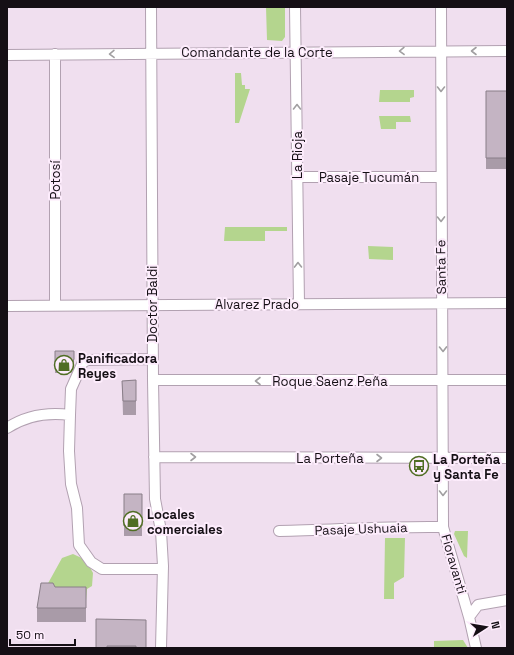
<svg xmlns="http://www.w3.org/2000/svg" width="514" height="655" font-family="'Space Grotesk',sans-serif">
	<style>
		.green { fill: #b4d58e }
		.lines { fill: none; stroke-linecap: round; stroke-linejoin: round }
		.minor-casing { stroke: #b2a1b1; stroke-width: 12 }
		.minor { stroke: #fff; stroke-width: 10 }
		.wall { fill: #a99ba8 }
		.shaded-wall { fill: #897e88 }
		.building { fill: #c4b4c3; stroke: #897e88 }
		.oneway { stroke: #a19fa1 }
		.labels { text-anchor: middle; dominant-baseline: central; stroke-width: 4; stroke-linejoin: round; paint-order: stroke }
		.street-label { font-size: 13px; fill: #150f15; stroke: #fdecfc }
		.poi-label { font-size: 13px; font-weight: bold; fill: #150f15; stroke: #fdecfc; text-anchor: start }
	</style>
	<rect width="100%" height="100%" fill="#f0dfef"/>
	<path class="green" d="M 266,7 L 285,7 L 285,37 L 282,41 L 267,40 Z
		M 235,73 L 241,73 L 242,85 L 245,85 L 245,89 L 250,89 L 239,123 L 235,123 Z
		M 380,90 L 414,90 L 414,97 L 410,98 L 410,102 L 379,102 Z
		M 379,116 L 410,116 L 411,122 L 396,122 L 396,129 L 381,129 Z
		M 225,227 L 287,227 L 287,231 L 265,231 L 265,241 L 224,241 Z
		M 368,246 L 393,247 L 393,260 L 369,259 Z
		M 455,531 L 468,531 L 467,558 L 464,556 L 454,534 Z
		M 385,538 L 405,538 L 404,577 L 394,583 L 394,599 L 384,599 Z
		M 73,554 L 86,560 L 93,573 L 92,586 L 87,589 L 86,601 L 55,600 L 41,596 L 62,558 Z
		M 463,640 L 468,648 L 434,648 L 434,641 Z"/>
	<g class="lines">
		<defs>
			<path id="minor" d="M 151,7 L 153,380 L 155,499 L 161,531 L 163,566 L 161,648
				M 295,7 L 299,304
				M 441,7 L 443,527 L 469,617 L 476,648
				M 7,55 L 507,51
				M 297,177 L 441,177
				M 55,305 L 55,54
				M 7,306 L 507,303
				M 153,380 L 507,380
				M 70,415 L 69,451 L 71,484 L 77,508 L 79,545 L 91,562 L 102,569 L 163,569
				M 7,428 C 27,415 47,412 70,415 L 71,389 L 83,362 L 88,360 L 152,359
				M 154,457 L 507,458
				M 279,531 C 334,530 388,526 443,527
				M 469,617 L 478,605 L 507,600"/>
		</defs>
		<use href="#minor" class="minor-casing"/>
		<use href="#minor" class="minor"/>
	</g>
	<path class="wall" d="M 486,91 L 507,91 L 507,169 L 486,169 Z
		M 55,351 L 74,358 L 74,366 L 71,373 L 55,373 Z
		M 136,380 L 136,415 L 123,415 L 122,381 Z
		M 124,494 L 142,494 L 142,536 L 124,536 Z
		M 55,587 L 86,587 L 86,622 L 37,622 L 37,608 Z
		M 146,620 L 146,648 L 96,648 Z"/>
	<path class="shaded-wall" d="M 74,351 L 74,366 L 71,373 L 71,366 Z"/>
	<path class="building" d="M 486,91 L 507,91 L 507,158 L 486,158 Z
		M 55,351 L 74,351 L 74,359 L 71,366 L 55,366 Z
		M 136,380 L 136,401 L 123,401 L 122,381 Z
		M 124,494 L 142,494 L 142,526 L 124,526 Z
		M 41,583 L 53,583 L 55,587 L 86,587 L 86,608 L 37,608 Z
		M 96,619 L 146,620 L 146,648 L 136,648 L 136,646 L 107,646 L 107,648 L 96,648 Z"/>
	<defs><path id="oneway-chevron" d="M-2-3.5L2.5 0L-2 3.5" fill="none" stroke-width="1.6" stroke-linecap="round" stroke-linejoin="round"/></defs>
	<g class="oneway">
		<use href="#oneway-chevron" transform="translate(402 51) rotate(179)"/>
		<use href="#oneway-chevron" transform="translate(474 51) rotate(-180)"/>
		<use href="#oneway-chevron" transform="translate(112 54) rotate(179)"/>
		<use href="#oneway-chevron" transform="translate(441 89) rotate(90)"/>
		<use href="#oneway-chevron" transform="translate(297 107) rotate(-90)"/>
		<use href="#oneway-chevron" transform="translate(441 219) rotate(89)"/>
		<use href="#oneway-chevron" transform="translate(298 265) rotate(-91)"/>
		<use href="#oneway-chevron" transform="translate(443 349) rotate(89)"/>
		<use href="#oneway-chevron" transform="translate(258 381) rotate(-180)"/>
		<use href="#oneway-chevron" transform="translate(193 457)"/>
		<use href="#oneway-chevron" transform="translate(379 458)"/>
		<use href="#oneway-chevron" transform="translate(443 493) rotate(90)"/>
	</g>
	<defs>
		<symbol id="shop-ring" viewBox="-11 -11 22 22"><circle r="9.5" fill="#fdecfc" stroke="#506e24" stroke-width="1.5"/><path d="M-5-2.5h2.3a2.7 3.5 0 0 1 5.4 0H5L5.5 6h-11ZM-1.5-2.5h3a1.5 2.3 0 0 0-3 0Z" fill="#506e24"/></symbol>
		<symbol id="bus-ring" viewBox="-11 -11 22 22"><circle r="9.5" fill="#fdecfc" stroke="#506e24" stroke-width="1.5"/><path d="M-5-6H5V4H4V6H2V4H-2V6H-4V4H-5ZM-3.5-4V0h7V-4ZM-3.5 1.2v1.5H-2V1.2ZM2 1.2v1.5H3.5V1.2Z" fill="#506e24"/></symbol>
	</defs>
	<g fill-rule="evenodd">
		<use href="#shop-ring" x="53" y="354" width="22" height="22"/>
		<use href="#bus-ring" x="408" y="455" width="22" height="22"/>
		<use href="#shop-ring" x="122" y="510" width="22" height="22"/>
	</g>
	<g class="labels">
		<g class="street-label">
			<text x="257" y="52">Comandante de la Corte</text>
			<text transform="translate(297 155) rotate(-90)">La Rioja</text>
			<text x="369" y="177">Pasaje Tucumán</text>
			<text transform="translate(55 180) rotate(-90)">Potosí</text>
			<text transform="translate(441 267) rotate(-91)">Santa Fe</text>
			<text transform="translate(152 304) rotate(-90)">Doctor Baldi</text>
			<text x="257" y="304">Alvarez Prado</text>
			<text x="330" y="381">Roque Saenz Peña</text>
			<text x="330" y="458">La Porteña</text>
			<text transform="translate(361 529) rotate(-2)">Pasaje Ushuaia</text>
			<text transform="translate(454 564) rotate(74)">Fioravanti</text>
		</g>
		<g class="poi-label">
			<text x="78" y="358">Panificadora<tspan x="78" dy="15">Reyes</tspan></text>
			<text x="433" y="459">La Porteña<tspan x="433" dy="15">y Santa Fe</tspan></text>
			<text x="147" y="514">Locales<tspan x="147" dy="15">comerciales</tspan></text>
		</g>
	</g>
	<rect width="514" height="655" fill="none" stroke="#150f15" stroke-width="16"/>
	<g transform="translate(486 627) rotate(78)" stroke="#fdecfc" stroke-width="3" paint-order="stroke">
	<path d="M0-3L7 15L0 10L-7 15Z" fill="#150f15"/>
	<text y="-6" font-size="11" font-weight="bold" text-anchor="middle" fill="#150f15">N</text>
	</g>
	<path d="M10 639v6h65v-6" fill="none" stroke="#150f15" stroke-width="2"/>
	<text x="16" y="639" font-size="12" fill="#150f15" stroke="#fdecfc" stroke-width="3" paint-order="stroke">50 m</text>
</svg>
